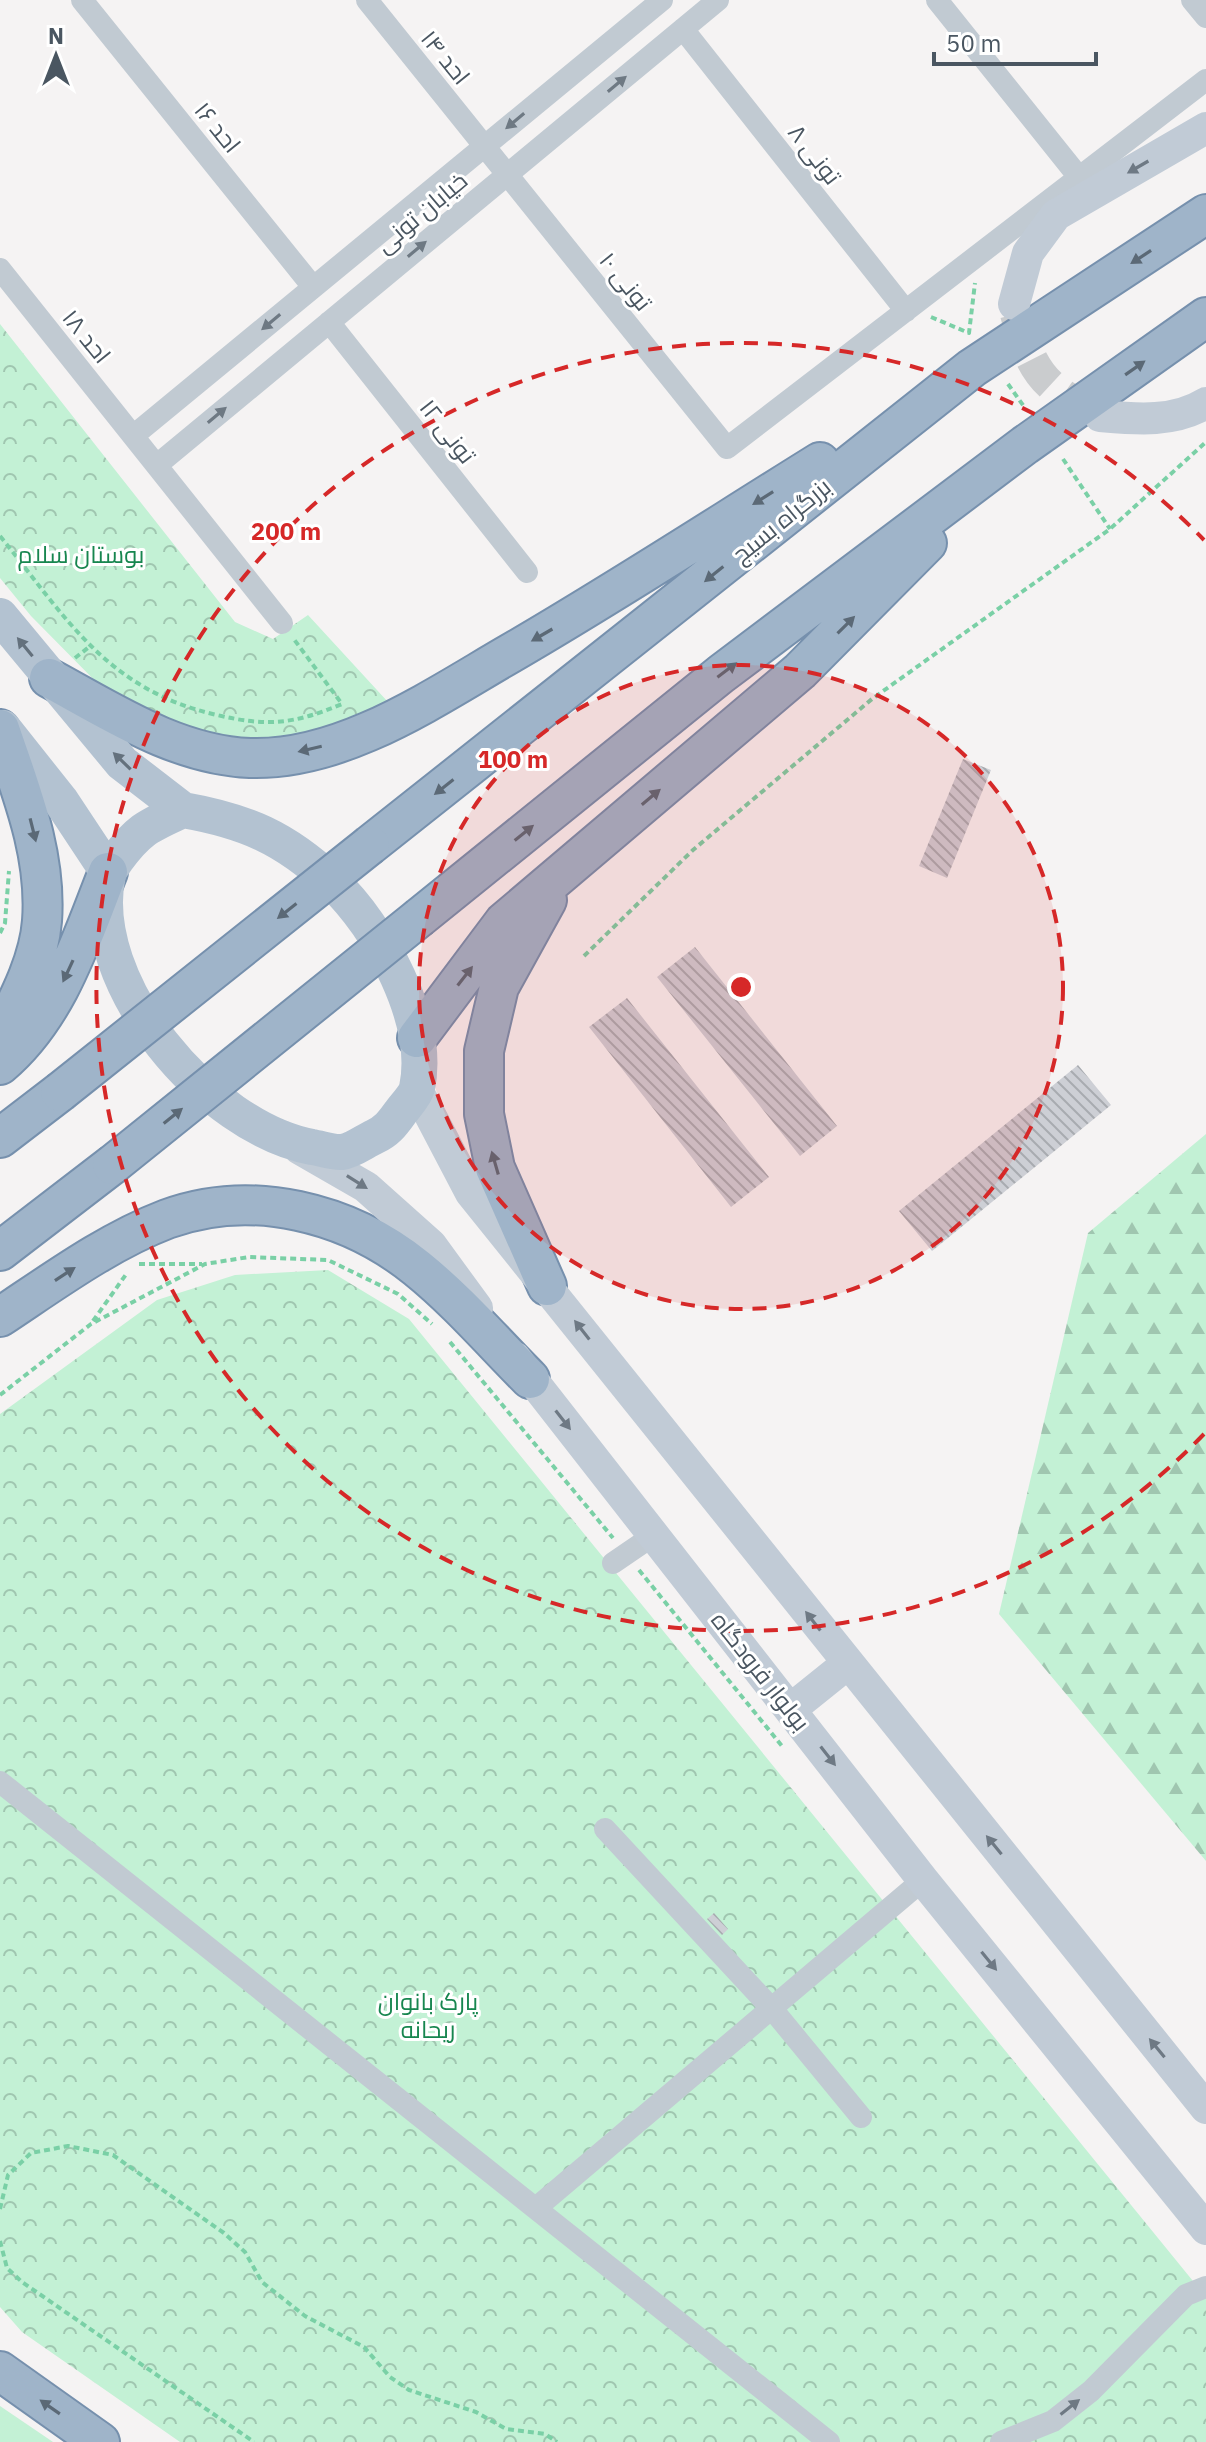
<svg xmlns="http://www.w3.org/2000/svg" width="1206" height="2442" font-family="'IBM Plex Sans',Cairo,sans-serif">
	<style>
		.grass { fill: #c3f1d5 }
		.forest { fill: url(#forest-firs) }
		.park { fill: url(#park-crowns) }
		.building { fill: url(#building-back-hatch) }
		.lines { fill: none; stroke-linecap: round; stroke-linejoin: round }
		.secondary-tunnel { stroke: #caccce; stroke-width: 32; stroke-dasharray: 32 16; stroke-linecap: butt }
		.trunk-casing { stroke: #7690ad; stroke-width: 42 }
		.path { stroke: #7ad0a6; stroke-width: 4; stroke-dasharray: 6 4; stroke-linecap: butt }
		.minor { stroke: #c1cad2; stroke-width: 22 }
		.secondary { stroke: #c1cbd6; stroke-width: 32 }
		.primary { stroke: #b3c2d1; stroke-width: 36 }
		.trunk { stroke: #9fb4c9; stroke-width: 38 }
		.trunk-bridge-casing { stroke: #7690ad; stroke-width: 42; stroke-linecap: butt }
		.trunk-bridge { stroke: #9fb4c9; stroke-width: 38 }
		.oneway { fill: #6e7983 }
		.oneway2 { fill: #6e7984 }
		.oneway3 { fill: #5b6976 }
		.oneway4 { fill: #64717d }
		.ring { fill: none; stroke: #d62828; stroke-width: 4; stroke-dasharray: 14 10 }
		.labels { text-anchor: middle; dominant-baseline: central; stroke-width: 6; stroke-linejoin: round; paint-order: stroke }
		.street-label { font-size: 24px; fill: #4a5661; stroke: #fff }
		.park-label { font-size: 24px; fill: #17864f; stroke: #fff }
		.centre { fill: #d62828; stroke: #fff; stroke-width: 4 }
		.ring-label { font-size: 24px; text-anchor: middle; font-weight: bold; fill: #d62828; stroke: #fff; stroke-width: 6; stroke-linejoin: round; paint-order: stroke }
	</style>
	<defs>
		<pattern id="forest-firs" width="22" height="20" patternUnits="userSpaceOnUse" patternTransform="scale(2)"><rect width="22" height="20" fill="#c3f1d5"/><path d="M5 1l3.5 6h-7zM16 11l3.5 6h-7z" fill="#a0c6b0"/></pattern>
		<pattern id="park-crowns" width="20" height="18" patternUnits="userSpaceOnUse" patternTransform="scale(2)"><rect width="20" height="18" fill="#c3f1d5"/><path d="M2 6a3 3 0 1 1 6 0M12 15a3 3 0 1 1 6 0" fill="none" stroke="#a0c6b0"/></pattern>
		<pattern id="building-back-hatch" width="6" height="6" patternUnits="userSpaceOnUse" patternTransform="scale(2)"><rect width="6" height="6" fill="#cdcfd5"/><path d="M-1 5l2 2M0 0l6 6M5-1l2 2" fill="none" stroke="#a8abb0"/></pattern>
	</defs>
	<rect width="100%" height="100%" fill="#f5f3f3"/>
	<path class="grass" d="M 0,2406 L 53,2442 L 0,2442 Z"/>
	<path class="forest" d="M 1206,1134 L 1206,1861 L 999,1614 L 1088,1233 Z"/>
	<path class="park" d="M 0,324 L 235,622 L 273,639 L 308,615 L 388,702 L 318,736 L 250,741 L 180,727 L 107,693 L 31,616 L 0,578 Z
		M 328,1270 L 409,1319 L 1206,2297 L 1206,2442 L 180,2442 L 22,2332 L 0,2307 L 0,1414 L 157,1300 L 235,1275 Z"/>
	<path class="building" d="M 963,759 L 991,770 L 947,878 L 919,866 Z
		M 695,947 L 837,1126 L 800,1156 L 657,977 Z
		M 627,998 L 769,1177 L 731,1207 L 589,1027 Z
		M 1078,1065 L 1111,1105 L 932,1251 L 899,1211 Z
		M 714,1913 L 728,1929 L 722,1935 L 707,1919 Z"/>
	<g class="lines">
		<path class="secondary-tunnel" d="M 1016,314 C 1032,374 1044,387 1098,415"/>
		<defs>
			<path id="trunk" d="M 49,678 C 112,712 176,755 250,758 C 343,761 433,698 511,653 C 616,592 717,526 820,462
				M 0,729 C 21,791 47,854 42,921 C 39,961 18,1000 0,1036
				M 370,845 L 972,368 L 1206,214
				M 547,900 L 499,987 L 484,1051 L 484,1114 L 495,1168 L 547,1286
				M 420,917 L 721,674 L 1025,445 L 1206,317
				M 417,1038 L 504,922 L 800,671 L 927,543
				M 0,1065 C 58,1016 81,940 108,872
				M 0,1138 L 60,1092
				M 0,1251 L 112,1165
				M 0,1317 C 53,1282 107,1242 167,1219 C 252,1188 348,1212 417,1268 C 458,1301 493,1342 530,1379
				M 0,2371 L 100,2442"/>
		</defs>
		<use href="#trunk" class="trunk-casing"/>
		<path class="path" d="M 931,317 L 969,333 L 975,283
			M 1008,384 L 1025,408
			M 1063,459 L 1110,529
			M 0,536 C 67,619 107,690 217,715 C 268,727 294,724 342,704 L 293,638
			M 75,658 L 89,647
			M 0,933 L 5,923 L 9,871
			M 584,956 L 693,850 L 872,699 L 1110,529 L 1206,442
			M 139,1264 L 202,1264
			M 93,1321 L 127,1273
			M 450,1342 L 613,1538
			M 0,1395 L 91,1324 L 205,1264 L 249,1257 L 328,1260 L 398,1294 L 432,1324
			M 639,1570 L 782,1746
			M 0,2209 L 8,2175 L 31,2153 L 68,2146 L 113,2155 L 224,2233 L 245,2252 L 262,2282 L 305,2316 L 364,2347 L 390,2377 L 409,2390 L 476,2412 L 506,2429 L 545,2434 L 557,2442
			M 0,2241 L 7,2268 L 22,2282 L 254,2442"/>
		<path class="minor" d="M 82,0 L 313,287
			M 367,0 L 727,448 L 1206,80
			M 937,0 L 1078,176
			M 1192,0 L 1206,17
			M 683,29 L 906,311
			M 0,269 L 282,623
			M 329,322 L 527,572
			M 133,436 L 662,0
			M 157,465 L 718,0
			M 613,1563 L 654,1535
			M 0,1782 L 829,2442
			M 605,1829 L 773,2010 L 861,2117
			M 536,2208 L 923,1880
			M 1001,2442 L 1053,2421 L 1091,2391 L 1186,2295 L 1206,2287"/>
		<path class="secondary" d="M 1014,304 L 1028,253 L 1056,215 L 1206,128
			M 1100,416 C 1135,419 1174,423 1206,403
			M 417,1090 L 471,1193 L 1206,2108
			M 300,1149 L 366,1187 L 431,1245 L 477,1308
			M 515,1358 L 923,1880 L 1206,2229
			M 791,1709 L 847,1664"/>
		<path class="primary" d="M 0,616 L 122,763 L 183,810
			M 3,728 L 61,801 L 108,872
			M 183,810 C 246,821 285,838 332,882 C 380,927 431,1021 417,1088 C 415,1096 405,1106 400,1113 C 392,1124 387,1131 374,1137 C 365,1141 352,1151 342,1152 C 333,1153 320,1148 312,1147 C 209,1128 84,983 108,874 C 109,869 114,864 117,859 C 140,828 149,826 183,810 Z"/>
		<use href="#trunk" class="trunk"/>
		<defs>
			<path id="trunk-bridge" d="M 60,1092 L 370,845
				M 112,1165 L 420,917"/>
		</defs>
		<use href="#trunk-bridge" class="trunk-bridge-casing"/>
		<use href="#trunk-bridge" class="trunk-bridge"/>
	</g>
	<defs><path id="oneway-solid" d="M-6-.8H1V-3.2L6.5 0L1 3.2V.8H-6Z" transform="scale(2)"/></defs>
	<g class="oneway">
		<use href="#oneway-solid" transform="translate(617 84) rotate(-40)"/>
		<use href="#oneway-solid" transform="translate(515 121) rotate(140)"/>
		<use href="#oneway-solid" transform="translate(417 249) rotate(-40)"/>
		<use href="#oneway-solid" transform="translate(271 322) rotate(140)"/>
		<use href="#oneway-solid" transform="translate(217 415) rotate(-40)"/>
		<use href="#oneway-solid" transform="translate(1070 2407) rotate(-38)"/>
	</g>
	<g class="oneway2">
		<use href="#oneway-solid" transform="translate(1138 167) rotate(150)"/>
		<use href="#oneway-solid" transform="translate(357 1182) rotate(32)"/>
		<use href="#oneway-solid" transform="translate(582 1330) rotate(-128)"/>
		<use href="#oneway-solid" transform="translate(563 1420) rotate(52)"/>
		<use href="#oneway-solid" transform="translate(813 1621) rotate(-128)"/>
		<use href="#oneway-solid" transform="translate(828 1756) rotate(52)"/>
		<use href="#oneway-solid" transform="translate(994 1845) rotate(-129)"/>
		<use href="#oneway-solid" transform="translate(989 1961) rotate(51)"/>
		<use href="#oneway-solid" transform="translate(1157 2048) rotate(-129)"/>
	</g>
	<g class="oneway3">
		<use href="#oneway-solid" transform="translate(1141 257) rotate(147)"/>
		<use href="#oneway-solid" transform="translate(1135 368) rotate(-35)"/>
		<use href="#oneway-solid" transform="translate(763 498) rotate(148)"/>
		<use href="#oneway-solid" transform="translate(714 574) rotate(141)"/>
		<use href="#oneway-solid" transform="translate(846 625) rotate(-45)"/>
		<use href="#oneway-solid" transform="translate(542 635) rotate(150)"/>
		<use href="#oneway-solid" transform="translate(727 670) rotate(-37)"/>
		<use href="#oneway-solid" transform="translate(310 749) rotate(167)"/>
		<use href="#oneway-solid" transform="translate(444 787) rotate(142)"/>
		<use href="#oneway-solid" transform="translate(651 797) rotate(-40)"/>
		<use href="#oneway-solid" transform="translate(33 830) rotate(76)"/>
		<use href="#oneway-solid" transform="translate(524 833) rotate(-39)"/>
		<use href="#oneway-solid" transform="translate(287 911) rotate(142)"/>
		<use href="#oneway-solid" transform="translate(68 971) rotate(115)"/>
		<use href="#oneway-solid" transform="translate(465 976) rotate(-52)"/>
		<use href="#oneway-solid" transform="translate(173 1116) rotate(-39)"/>
		<use href="#oneway-solid" transform="translate(495 1163) rotate(-106)"/>
		<use href="#oneway-solid" transform="translate(65 1274) rotate(-33)"/>
		<use href="#oneway-solid" transform="translate(50 2407) rotate(-145)"/>
	</g>
	<g class="oneway4">
		<use href="#oneway-solid" transform="translate(25 647) rotate(-129)"/>
		<use href="#oneway-solid" transform="translate(122 761) rotate(-136)"/>
	</g>
	<circle cx="741" cy="987" r="322" fill="#d62828" fill-opacity=".12"/>
	<g class="ring">
		<circle cx="741" cy="987" r="322"/>
		<path d="M1204 1434A644 644 0 1 1 1204 540"/>
	</g>
	<g class="labels">
		<g class="street-label">
			<text transform="translate(446 57) rotate(51)">احد ۱۴</text>
			<text transform="translate(218 127) rotate(51)">احد ۱۶</text>
			<text transform="translate(815 154) rotate(52)">تونی ۸</text>
			<text transform="translate(421 212) rotate(-40)">خیابان تونی</text>
			<text transform="translate(626 281) rotate(51)">تونی ۱۰</text>
			<text transform="translate(87 336) rotate(51)">احد ۱۸</text>
			<text transform="translate(448 431) rotate(52)">تونی ۱۲</text>
			<text transform="translate(781 520) rotate(-39)">بزرگراه بسیج</text>
			<text transform="translate(761 1671) rotate(52)">بولوار فرودگاه</text>
		</g>
		<g class="park-label">
			<text x="81" y="554">بوستان سلام</text>
			<text x="428" y="2001">پارک بانوان<tspan x="428" dy="28">ریحانه</tspan></text>
		</g>
	</g>
	<circle cx="741" cy="987" r="12" class="centre"/>
	<g class="ring-label">
		<text x="286" y="540">200 m</text>
		<text x="513" y="768">100 m</text>
	</g>
	<g transform="translate(56 56)" stroke="#ffffff" stroke-width="6" paint-order="stroke">
	<path d="M0-6L14 30L0 20L-14 30Z" fill="#4a5661"/>
	<text y="-12" font-size="22" font-weight="bold" text-anchor="middle" fill="#4a5661">N</text>
	</g>
	<path d="M934 52v12h162v-12" fill="none" stroke="#4a5661" stroke-width="4"/>
	<text x="946" y="52" font-size="24" fill="#4a5661" stroke="#ffffff" stroke-width="6" paint-order="stroke">50 m</text>
</svg>
